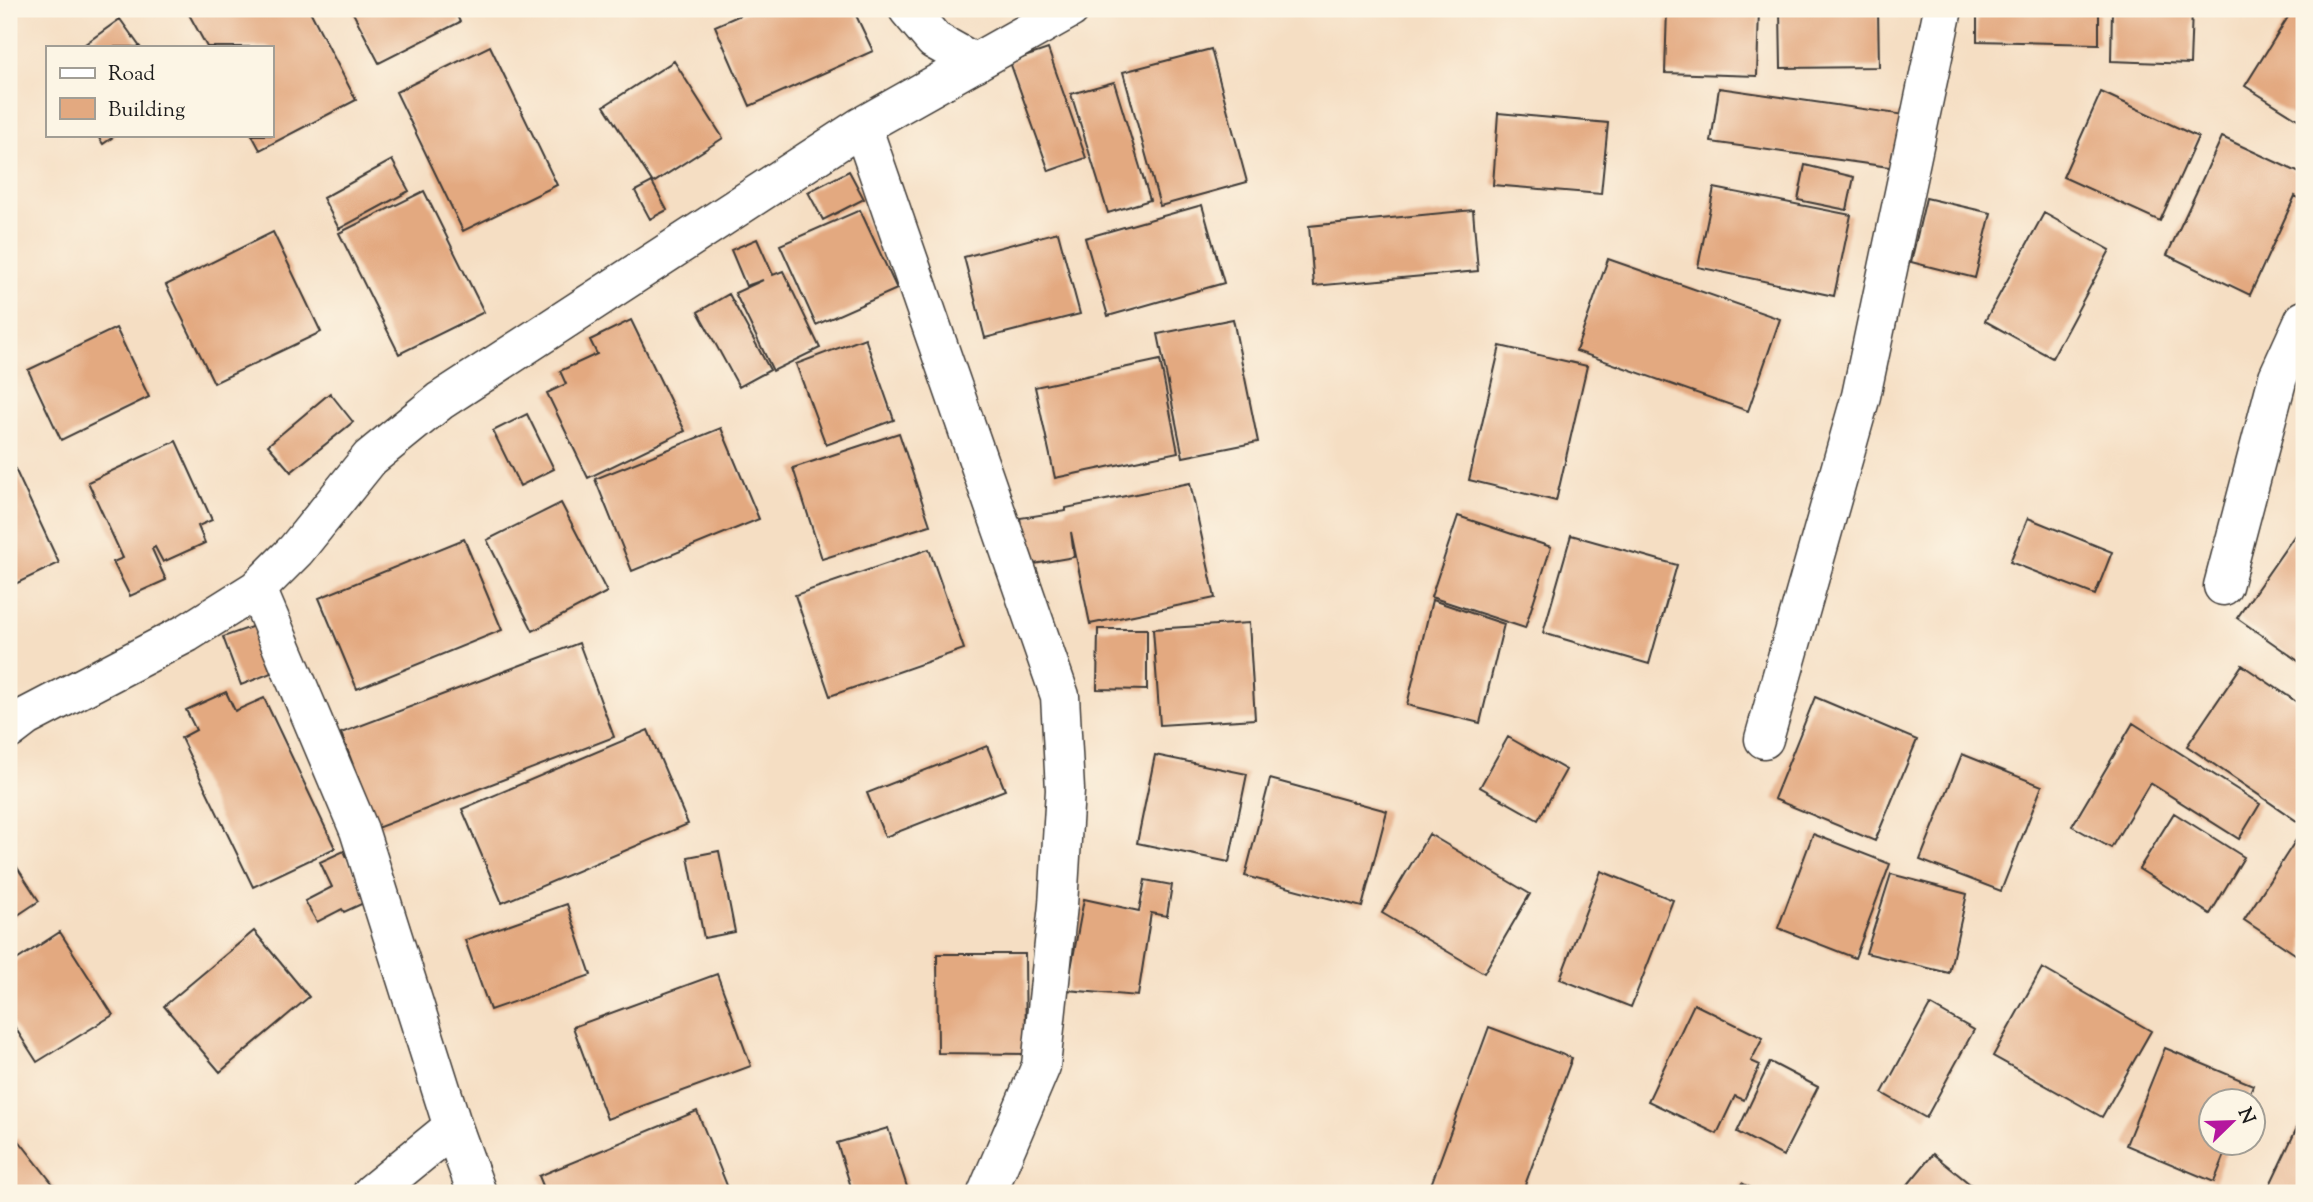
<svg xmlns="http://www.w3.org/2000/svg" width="2313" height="1202" font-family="'Sorts Mill Goudy',serif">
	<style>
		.building { fill: #e3a980 }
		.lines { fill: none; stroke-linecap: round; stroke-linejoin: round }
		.minor-casing { stroke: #3d3935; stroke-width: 41 }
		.minor { stroke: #fff; stroke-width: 38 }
	</style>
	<rect width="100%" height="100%" fill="#fcf5e5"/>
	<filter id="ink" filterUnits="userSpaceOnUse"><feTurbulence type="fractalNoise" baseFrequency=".0143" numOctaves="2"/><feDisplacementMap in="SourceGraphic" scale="14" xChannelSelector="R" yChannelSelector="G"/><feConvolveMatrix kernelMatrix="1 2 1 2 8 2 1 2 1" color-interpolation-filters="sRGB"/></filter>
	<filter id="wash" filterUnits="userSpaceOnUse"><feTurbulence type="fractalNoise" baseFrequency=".00686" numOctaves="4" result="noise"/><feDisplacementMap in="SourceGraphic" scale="28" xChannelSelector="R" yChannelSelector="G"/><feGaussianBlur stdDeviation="1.57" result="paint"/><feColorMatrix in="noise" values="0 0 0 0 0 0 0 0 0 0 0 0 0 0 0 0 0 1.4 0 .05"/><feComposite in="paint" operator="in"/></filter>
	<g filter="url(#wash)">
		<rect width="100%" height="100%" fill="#f5dec3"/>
		<g id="blocks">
			<path class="building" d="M 186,9 L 309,9 L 356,100 L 260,150 L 252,135 L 271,135 L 271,47 L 207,47 Z
				M 351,9 L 454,9 L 460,22 L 379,63 Z
				M 754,9 L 853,9 L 873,51 L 750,106 L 715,26 Z
				M 1667,9 L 1759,9 L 1757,76 L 1665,73 Z
				M 1780,9 L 1878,9 L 1879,67 L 1781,68 Z
				M 1977,9 L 2099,9 L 2099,44 L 1977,41 Z
				M 2112,9 L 2192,9 L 2190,64 L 2111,61 Z
				M 2293,9 L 2304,9 L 2304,123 L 2245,86 Z
				M 120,19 L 140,47 L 81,47 Z
				M 490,46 L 557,185 L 463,231 L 396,92 Z
				M 1048,49 L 1086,158 L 1049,171 L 1010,62 Z
				M 1211,49 L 1247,182 L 1160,206 L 1123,72 Z
				M 674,61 L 723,138 L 653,183 L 604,106 Z
				M 1114,82 L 1150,200 L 1108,213 L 1071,94 Z
				M 1719,88 L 1905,115 L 1897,168 L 1711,142 Z
				M 2101,92 L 2198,137 L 2160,221 L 2063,177 Z
				M 1498,113 L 1608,123 L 1601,194 L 1493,185 Z
				M 97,135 L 116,135 L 103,144 Z
				M 2222,137 L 2304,175 L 2304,201 L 2295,196 L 2250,295 L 2167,255 Z
				M 392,160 L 409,191 L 339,229 L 323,198 Z
				M 1805,165 L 1854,177 L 1847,210 L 1798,200 Z
				M 849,171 L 864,199 L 823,220 L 808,192 Z
				M 652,182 L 667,210 L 650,219 L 635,191 Z
				M 1714,188 L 1851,215 L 1834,296 L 1698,267 Z
				M 424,191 L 484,312 L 399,354 L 339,233 Z
				M 1926,198 L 1991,213 L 1975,278 L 1911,262 Z
				M 1202,205 L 1224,283 L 1108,316 L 1085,238 Z
				M 860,210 L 897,289 L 816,325 L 780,245 Z
				M 1473,210 L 1478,271 L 1314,286 L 1309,226 Z
				M 2044,213 L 2110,250 L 2052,358 L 1985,321 Z
				M 273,232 L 321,332 L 214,383 L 166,285 Z
				M 1058,232 L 1080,314 L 985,338 L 964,257 Z
				M 757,239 L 773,275 L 783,271 L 820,348 L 773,371 L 735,293 L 763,280 L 746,286 L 731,250 Z
				M 1608,259 L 1780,319 L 1748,411 L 1576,351 Z
				M 729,294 L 770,370 L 739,387 L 698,312 Z
				M 1233,319 L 1258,442 L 1183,457 L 1158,334 Z
				M 631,320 L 685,431 L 588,478 L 547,393 L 566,384 L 560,371 L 597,354 L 590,340 Z
				M 116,328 L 149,397 L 61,440 L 28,370 Z
				M 865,338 L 894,420 L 826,445 L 796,364 Z
				M 1500,346 L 1587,366 L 1556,501 L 1469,480 Z
				M 1160,360 L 1178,452 L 1055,478 L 1035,387 Z
				M 330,393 L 353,422 L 291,472 L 268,445 Z
				M 527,414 L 554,469 L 520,486 L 493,431 Z
				M 721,428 L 759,519 L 632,571 L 595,479 Z
				M 899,433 L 930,525 L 822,559 L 793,468 Z
				M 176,441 L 212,520 L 198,526 L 205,543 L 163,562 L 155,547 L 152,549 L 166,580 L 130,596 L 113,562 L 123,558 L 88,482 Z
				M 9,456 L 59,563 L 9,587 Z
				M 1190,483 L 1215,598 L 1090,624 L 1071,532 L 1074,557 L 1028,565 L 1020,518 L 1066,511 L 1066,508 Z
				M 561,503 L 607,592 L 533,631 L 487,540 Z
				M 1458,516 L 1551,547 L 1525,628 L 1431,597 Z
				M 2028,518 L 2112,552 L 2095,595 L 2010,562 Z
				M 1571,535 L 1677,565 L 1649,664 L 1543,633 Z
				M 2295,535 L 2304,542 L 2304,665 L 2237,618 Z
				M 464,539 L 502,630 L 357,689 L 319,598 Z
				M 929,549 L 964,649 L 830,696 L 795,595 Z
				M 1432,600 L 1504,624 L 1480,723 L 1407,705 Z
				M 1249,623 L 1255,719 L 1160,725 L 1153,629 Z
				M 254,626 L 271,673 L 241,685 L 223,637 Z
				M 1098,629 L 1147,629 L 1147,690 L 1097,689 Z
				M 579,643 L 614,737 L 377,828 L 341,733 Z
				M 2242,665 L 2304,707 L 2304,826 L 2187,746 Z
				M 226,692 L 235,711 L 264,698 L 335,848 L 253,887 L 181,738 L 196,730 L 186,710 Z
				M 1815,697 L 1917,740 L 1875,841 L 1774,799 Z
				M 2133,723 L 2260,804 L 2239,839 L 2150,783 L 2111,848 L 2072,826 Z
				M 648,730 L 688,824 L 502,903 L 462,809 Z
				M 1508,737 L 1566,770 L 1538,820 L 1480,787 Z
				M 987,746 L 1005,790 L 885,837 L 867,793 Z
				M 1962,754 L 2042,786 L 2001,891 L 1920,860 Z
				M 1155,755 L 1247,774 L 1229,862 L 1137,843 Z
				M 1270,779 L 1387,811 L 1362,907 L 1245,876 Z
				M 2174,813 L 2244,857 L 2210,914 L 2139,869 Z
				M 1429,834 L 1530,894 L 1484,973 L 1382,913 Z
				M 1813,834 L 1890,864 L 1855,958 L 1778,928 Z
				M 2298,837 L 2304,841 L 2304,960 L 2244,920 Z
				M 344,851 L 368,901 L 344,912 L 342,909 L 317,922 L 305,901 L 332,887 L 320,862 Z
				M 719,851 L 735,932 L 704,938 L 688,857 Z
				M 9,855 L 39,901 L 9,921 Z
				M 1601,871 L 1673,900 L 1631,1007 L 1560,979 Z
				M 1891,874 L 1967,894 L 1949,973 L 1866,953 Z
				M 1145,880 L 1172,885 L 1167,916 L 1151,913 L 1138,996 L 1067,990 L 1084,899 L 1139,911 Z
				M 567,904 L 591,975 L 490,1010 L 465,940 Z
				M 254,931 L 309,997 L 220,1072 L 164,1006 Z
				M 60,932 L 113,1015 L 37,1062 L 9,1018 L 9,965 Z
				M 937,954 L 1025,954 L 1026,1054 L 938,1053 Z
				M 2042,968 L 2151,1031 L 2102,1117 L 1993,1056 Z
				M 717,974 L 751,1066 L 607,1119 L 573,1027 Z
				M 1694,1004 L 1763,1038 L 1751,1061 L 1760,1065 L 1744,1100 L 1735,1096 L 1717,1134 L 1648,1101 Z
				M 1930,1005 L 1974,1030 L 1926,1118 L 1882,1093 Z
				M 1489,1027 L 1572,1058 L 1522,1193 L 1428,1193 Z
				M 2165,1048 L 2253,1085 L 2247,1100 L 2212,1100 L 2212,1142 L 2230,1142 L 2214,1182 L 2126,1145 Z
				M 1770,1062 L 1818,1087 L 1783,1156 L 1737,1132 Z
				M 697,1111 L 730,1193 L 546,1193 L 539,1176 Z
				M 2304,1113 L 2304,1193 L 2266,1193 Z
				M 888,1128 L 909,1193 L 853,1193 L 837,1143 Z
				M 17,1138 L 60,1193 L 9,1193 L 9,1144 Z
				M 1933,1154 L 1981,1193 L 1901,1193 Z
				M 1742,1183 L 1760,1193 L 1736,1193 Z"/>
		</g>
	</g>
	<g filter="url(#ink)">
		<use href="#blocks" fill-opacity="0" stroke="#3d3935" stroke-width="2"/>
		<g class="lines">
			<defs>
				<path id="minor" d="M 908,9 L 934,40 L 975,63
					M 862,126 L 1060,696 L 1065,790 L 1058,905 L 1041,1066 L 987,1193
					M 2223,586 L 2278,377 L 2304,320
					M 257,589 L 359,830 L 453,1127 L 477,1193
					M 9,730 L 26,717 L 187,633 L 257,589 L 296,550 L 370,458 L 440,401 L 862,126 L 1070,9
					M 1764,739 L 1861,396 L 1943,9
					M 372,1193 L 453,1127"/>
			</defs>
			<use href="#minor" class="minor-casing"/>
			<use href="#minor" class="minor"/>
		</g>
	</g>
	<rect width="2313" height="1202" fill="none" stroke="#fcf5e5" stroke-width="35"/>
	<rect x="46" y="46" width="228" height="91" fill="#fcf5e5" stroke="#a29e95" stroke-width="2"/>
	<rect x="60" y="68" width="35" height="10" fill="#ffffff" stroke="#a29e95" stroke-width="2"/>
	<text x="108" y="80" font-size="21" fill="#1c1c1c">Road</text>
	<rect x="60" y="98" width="35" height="21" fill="#e3a980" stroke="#a29e95" stroke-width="2"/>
	<text x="108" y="116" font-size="21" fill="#1c1c1c">Building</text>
	<g transform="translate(2232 1122) rotate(67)"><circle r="33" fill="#fcf5e5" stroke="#a29e95" stroke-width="2"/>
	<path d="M0-5L12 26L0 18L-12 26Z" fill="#b5179e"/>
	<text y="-10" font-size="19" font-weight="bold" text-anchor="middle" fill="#1c1c1c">N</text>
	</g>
</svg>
